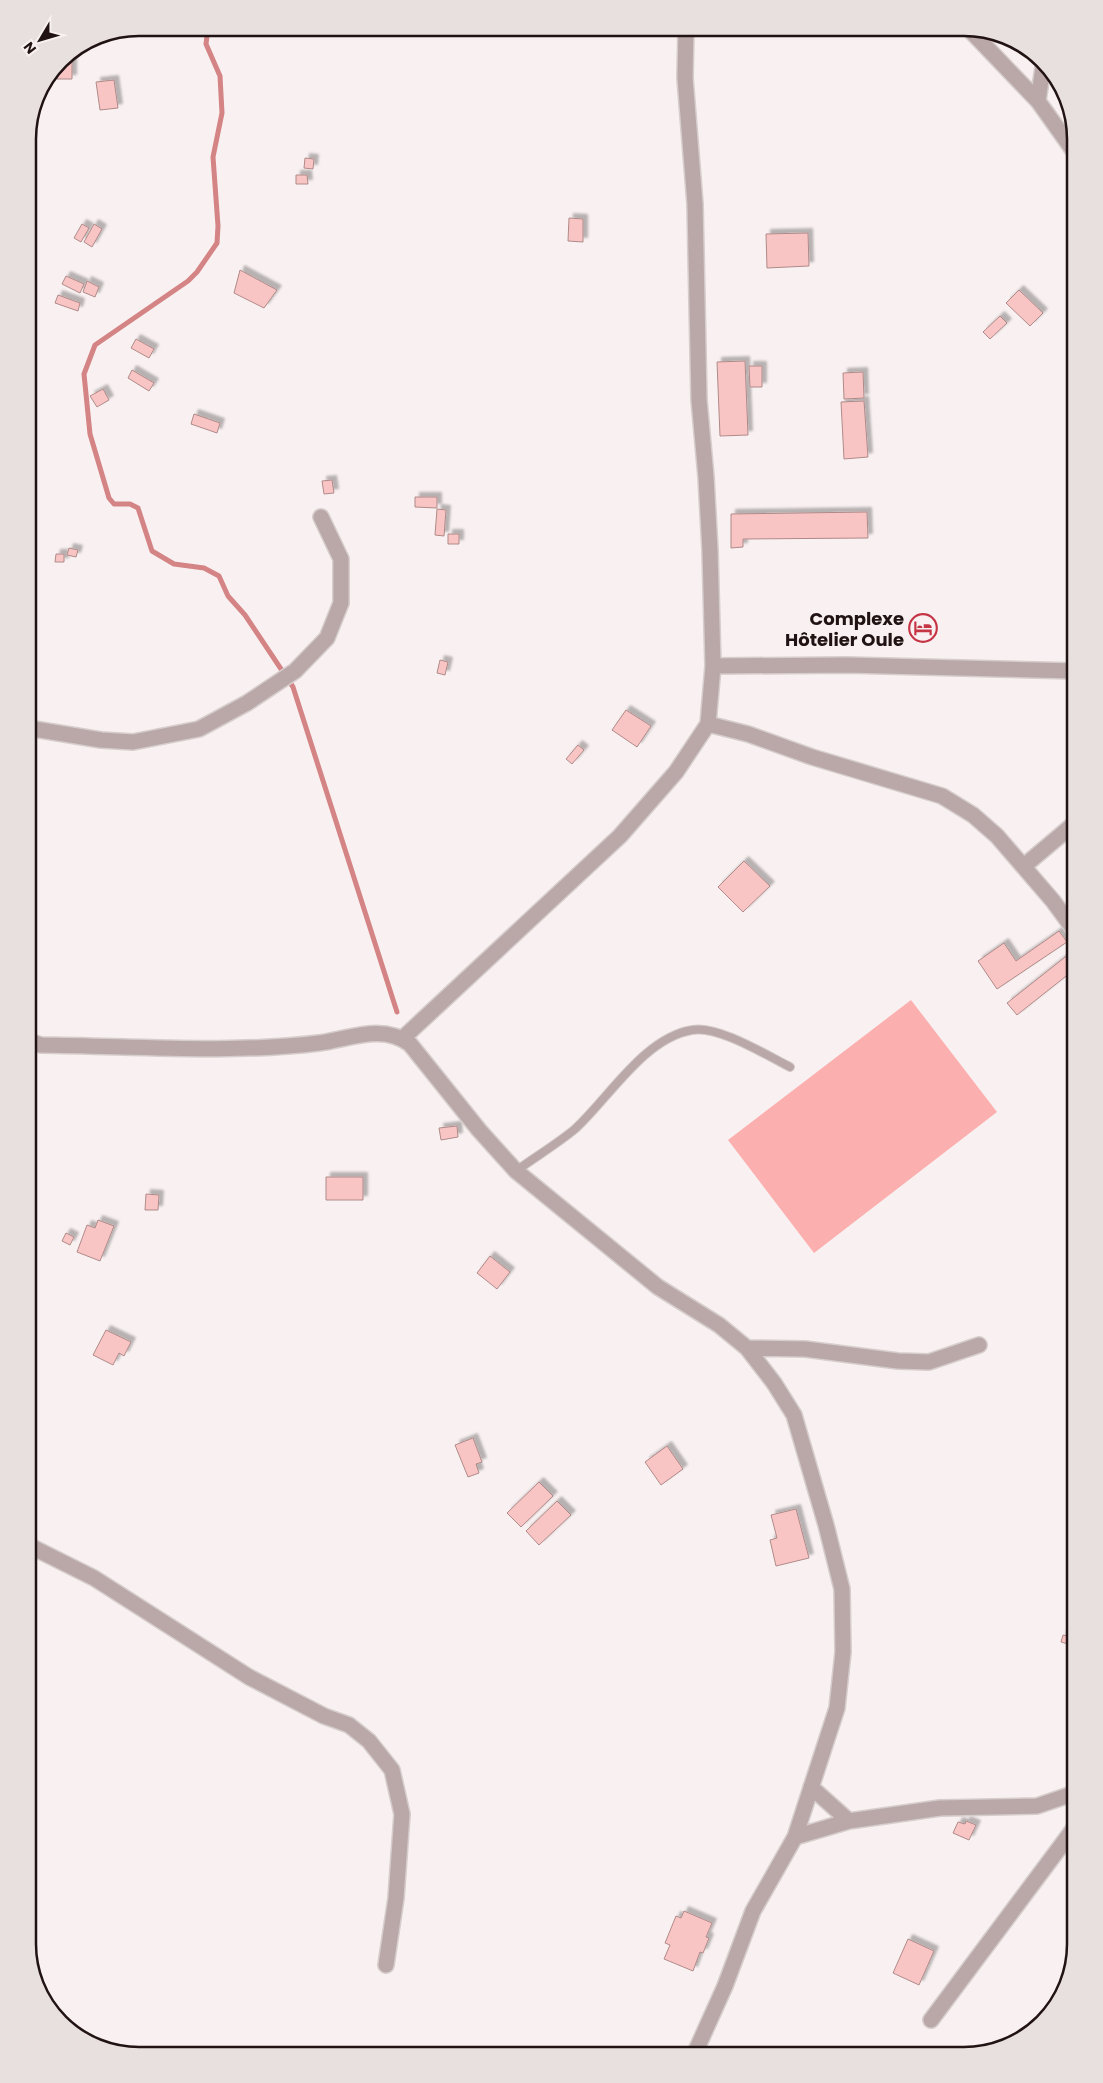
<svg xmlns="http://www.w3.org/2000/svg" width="1103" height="2083" font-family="Poppins,sans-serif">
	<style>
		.green { fill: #fbafaf }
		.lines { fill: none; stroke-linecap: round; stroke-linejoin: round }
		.stream { stroke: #d48485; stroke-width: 5 }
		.building { fill: #f9c5c4; stroke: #af8a89; filter: url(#shadow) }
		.lane-casing { stroke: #d6cdcd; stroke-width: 10 }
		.street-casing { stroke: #d6cdcd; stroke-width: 18 }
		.lane { stroke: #baa8a8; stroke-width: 8 }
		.street { stroke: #baa8a8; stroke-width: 15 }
		.labels { text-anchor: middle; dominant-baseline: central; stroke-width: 4; stroke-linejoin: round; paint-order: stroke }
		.poi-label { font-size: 18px; font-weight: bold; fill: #211313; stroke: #f9f1f1; text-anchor: end }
		.rim { fill: none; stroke: #211313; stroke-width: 2.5 }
	</style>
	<defs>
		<filter id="shadow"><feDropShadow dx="4.5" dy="-4.5" stdDeviation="1" flood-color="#0004"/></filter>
	</defs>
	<rect width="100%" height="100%" fill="#f9f1f1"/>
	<path class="green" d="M 911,1000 L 997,1112 L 814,1253 L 728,1140 Z"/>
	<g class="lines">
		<path class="stream" d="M 208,28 L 206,44 L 220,76 L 222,113 L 213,157 L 218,226 L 217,243 L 197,272 L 188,281 L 95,345 L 84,374 L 90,434 L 109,498 L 114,504 L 130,504 L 138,508 L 152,551 L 174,564 L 204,568 L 219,576 L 228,596 L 245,615 L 293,687 L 397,1012"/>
	</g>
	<path class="building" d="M 72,53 L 72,79 L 57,79 L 57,66 L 60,60 Z
		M 114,80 L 118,108 L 100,110 L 96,82 Z
		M 305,158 L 314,159 L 313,169 L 304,168 Z
		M 296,175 L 307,175 L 308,184 L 296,184 Z
		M 569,218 L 583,219 L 583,242 L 568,241 Z
		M 82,224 L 89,228 L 81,242 L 74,238 Z
		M 94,224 L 102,229 L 92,247 L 84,242 Z
		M 808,233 L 809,266 L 767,268 L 766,234 Z
		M 240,270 L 277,290 L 264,308 L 234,293 Z
		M 66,276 L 84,284 L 80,293 L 62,284 Z
		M 87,281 L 99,287 L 95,297 L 83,292 Z
		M 1019,290 L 1043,313 L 1030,326 L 1006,303 Z
		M 58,295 L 80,303 L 78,311 L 55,303 Z
		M 1000,316 L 1007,323 L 990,339 L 983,332 Z
		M 136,339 L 154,349 L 149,358 L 131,348 Z
		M 745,361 L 748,435 L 720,436 L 717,362 Z
		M 1075,361 L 1075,376 L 1068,370 Z
		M 749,366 L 762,366 L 762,387 L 750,387 Z
		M 132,370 L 154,383 L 149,391 L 128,378 Z
		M 863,372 L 864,398 L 844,399 L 843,373 Z
		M 103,389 L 109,400 L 97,407 L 90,396 Z
		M 864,401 L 868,457 L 844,459 L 841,402 Z
		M 194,414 L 220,423 L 217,433 L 191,424 Z
		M 332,480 L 334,493 L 324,494 L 322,481 Z
		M 415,497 L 437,497 L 437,508 L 415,507 Z
		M 437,509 L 446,510 L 444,536 L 435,535 Z
		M 867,512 L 868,538 L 743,539 L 743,547 L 731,548 L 731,514 Z
		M 448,534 L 459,534 L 459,544 L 448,544 Z
		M 69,548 L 78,550 L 76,557 L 67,555 Z
		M 56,554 L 64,554 L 64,562 L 55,562 Z
		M 440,660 L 448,662 L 445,675 L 437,673 Z
		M 626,710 L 651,726 L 637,747 L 612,730 Z
		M 578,745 L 584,750 L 572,764 L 566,759 Z
		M 744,861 L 770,886 L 743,912 L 718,887 Z
		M 1059,931 L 1067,942 L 997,989 L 978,961 L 1004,943 L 1016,961 Z
		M 1074,950 L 1075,969 L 1017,1015 L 1007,1003 Z
		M 457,1126 L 458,1137 L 441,1140 L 439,1128 Z
		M 326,1177 L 363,1177 L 363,1200 L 326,1200 Z
		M 146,1194 L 159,1195 L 158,1210 L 145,1210 Z
		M 98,1220 L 114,1226 L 100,1261 L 77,1252 L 87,1225 L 95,1228 Z
		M 66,1233 L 74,1237 L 70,1245 L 62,1241 Z
		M 490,1256 L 510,1272 L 497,1289 L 477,1273 Z
		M 106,1330 L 131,1342 L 124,1356 L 119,1353 L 113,1365 L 93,1355 Z
		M 473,1438 L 482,1462 L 476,1464 L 479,1473 L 468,1477 L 455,1445 Z
		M 667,1446 L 683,1469 L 661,1485 L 645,1462 Z
		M 539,1482 L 553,1496 L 521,1527 L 507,1513 Z
		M 557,1501 L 571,1515 L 539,1545 L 526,1531 Z
		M 796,1509 L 809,1558 L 776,1566 L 770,1540 L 777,1538 L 771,1515 Z
		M 1063,1635 L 1075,1638 L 1075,1646 L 1061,1642 Z
		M 966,1821 L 976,1825 L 969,1840 L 953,1833 L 958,1822 L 965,1824 Z
		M 1074,1868 L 1075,1869 L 1075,1886 L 1066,1877 Z
		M 684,1911 L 712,1923 L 706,1937 L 709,1938 L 703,1953 L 700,1952 L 693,1971 L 664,1959 L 670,1945 L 665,1943 L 676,1916 L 681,1918 Z
		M 908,1939 L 934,1951 L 919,1985 L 893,1973 Z"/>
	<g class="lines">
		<defs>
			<path id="lane" d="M 516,1171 C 535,1157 557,1144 575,1129 C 609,1098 644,1038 692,1030 C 718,1025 766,1055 790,1067"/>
			<path id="street" d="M 968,28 L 1038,101 L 1075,153
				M 1038,101 L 1043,67
				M 713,666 L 847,665 L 1075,671
				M 708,724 L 748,734 L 812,757 L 942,796 L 973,815 L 997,836 L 1053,901 L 1075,931
				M 28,728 L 101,740 L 133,742 L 199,729 L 247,703 L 295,671 L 327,638 L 341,603 L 341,559 L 321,517
				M 1024,866 L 1075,823
				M 403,1038 L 620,836 L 676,772 L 708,724 L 713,666 L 710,550 L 706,477 L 699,400 L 695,204 L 685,78 L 686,28
				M 28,1041 L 41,1045 C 134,1046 227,1054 319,1043 C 350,1039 382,1023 410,1044 L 479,1130 L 516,1171 L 658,1287 L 719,1325 L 747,1348 L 774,1383 L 794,1415 L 826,1525 L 842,1589 L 843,1652 L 837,1708 L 795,1837 L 753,1911 L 725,1986 L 694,2055
				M 747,1348 L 805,1349 L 898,1361 L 929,1362 L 979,1345
				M 28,1545 L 94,1578 L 249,1677 L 324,1716 L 349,1725 L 369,1741 L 392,1770 L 402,1814 L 396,1898 L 386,1965
				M 811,1787 L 849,1821
				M 795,1837 L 849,1821 L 940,1808 L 1037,1806 L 1075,1793
				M 931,2020 L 1075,1827"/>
		</defs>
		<use href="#lane" class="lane-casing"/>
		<use href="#street" class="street-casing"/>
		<use href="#lane" class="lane"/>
		<use href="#street" class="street"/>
	</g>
	<defs>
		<symbol id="hotel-ring" viewBox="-11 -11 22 22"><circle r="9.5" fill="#f9f1f1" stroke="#c53546" stroke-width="1.5"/><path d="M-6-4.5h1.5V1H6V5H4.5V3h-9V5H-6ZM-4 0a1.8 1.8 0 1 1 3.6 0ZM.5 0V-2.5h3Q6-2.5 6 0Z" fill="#c53546"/></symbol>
	</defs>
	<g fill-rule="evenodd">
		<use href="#hotel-ring" x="907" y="612" width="32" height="32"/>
	</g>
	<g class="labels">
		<g class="poi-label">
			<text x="904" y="618">Complexe<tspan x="904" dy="21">Hôtelier Oule</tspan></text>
		</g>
	</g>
	<path d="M0 0H1103V2083H0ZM139 36H964A103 103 0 0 1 1067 139V1944A103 103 0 0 1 964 2047H139A103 103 0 0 1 36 1944V139A103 103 0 0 1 139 36Z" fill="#e8dfdf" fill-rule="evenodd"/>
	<path class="rim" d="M139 36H964A103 103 0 0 1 1067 139V1944A103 103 0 0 1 964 2047H139A103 103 0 0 1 36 1944V139A103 103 0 0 1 139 36Z"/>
	<g transform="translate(40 40) rotate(232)" stroke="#f9f1f1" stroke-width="4" paint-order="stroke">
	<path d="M0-4L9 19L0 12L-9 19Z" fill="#211313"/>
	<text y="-8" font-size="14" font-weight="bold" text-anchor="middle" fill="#211313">N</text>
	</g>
</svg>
